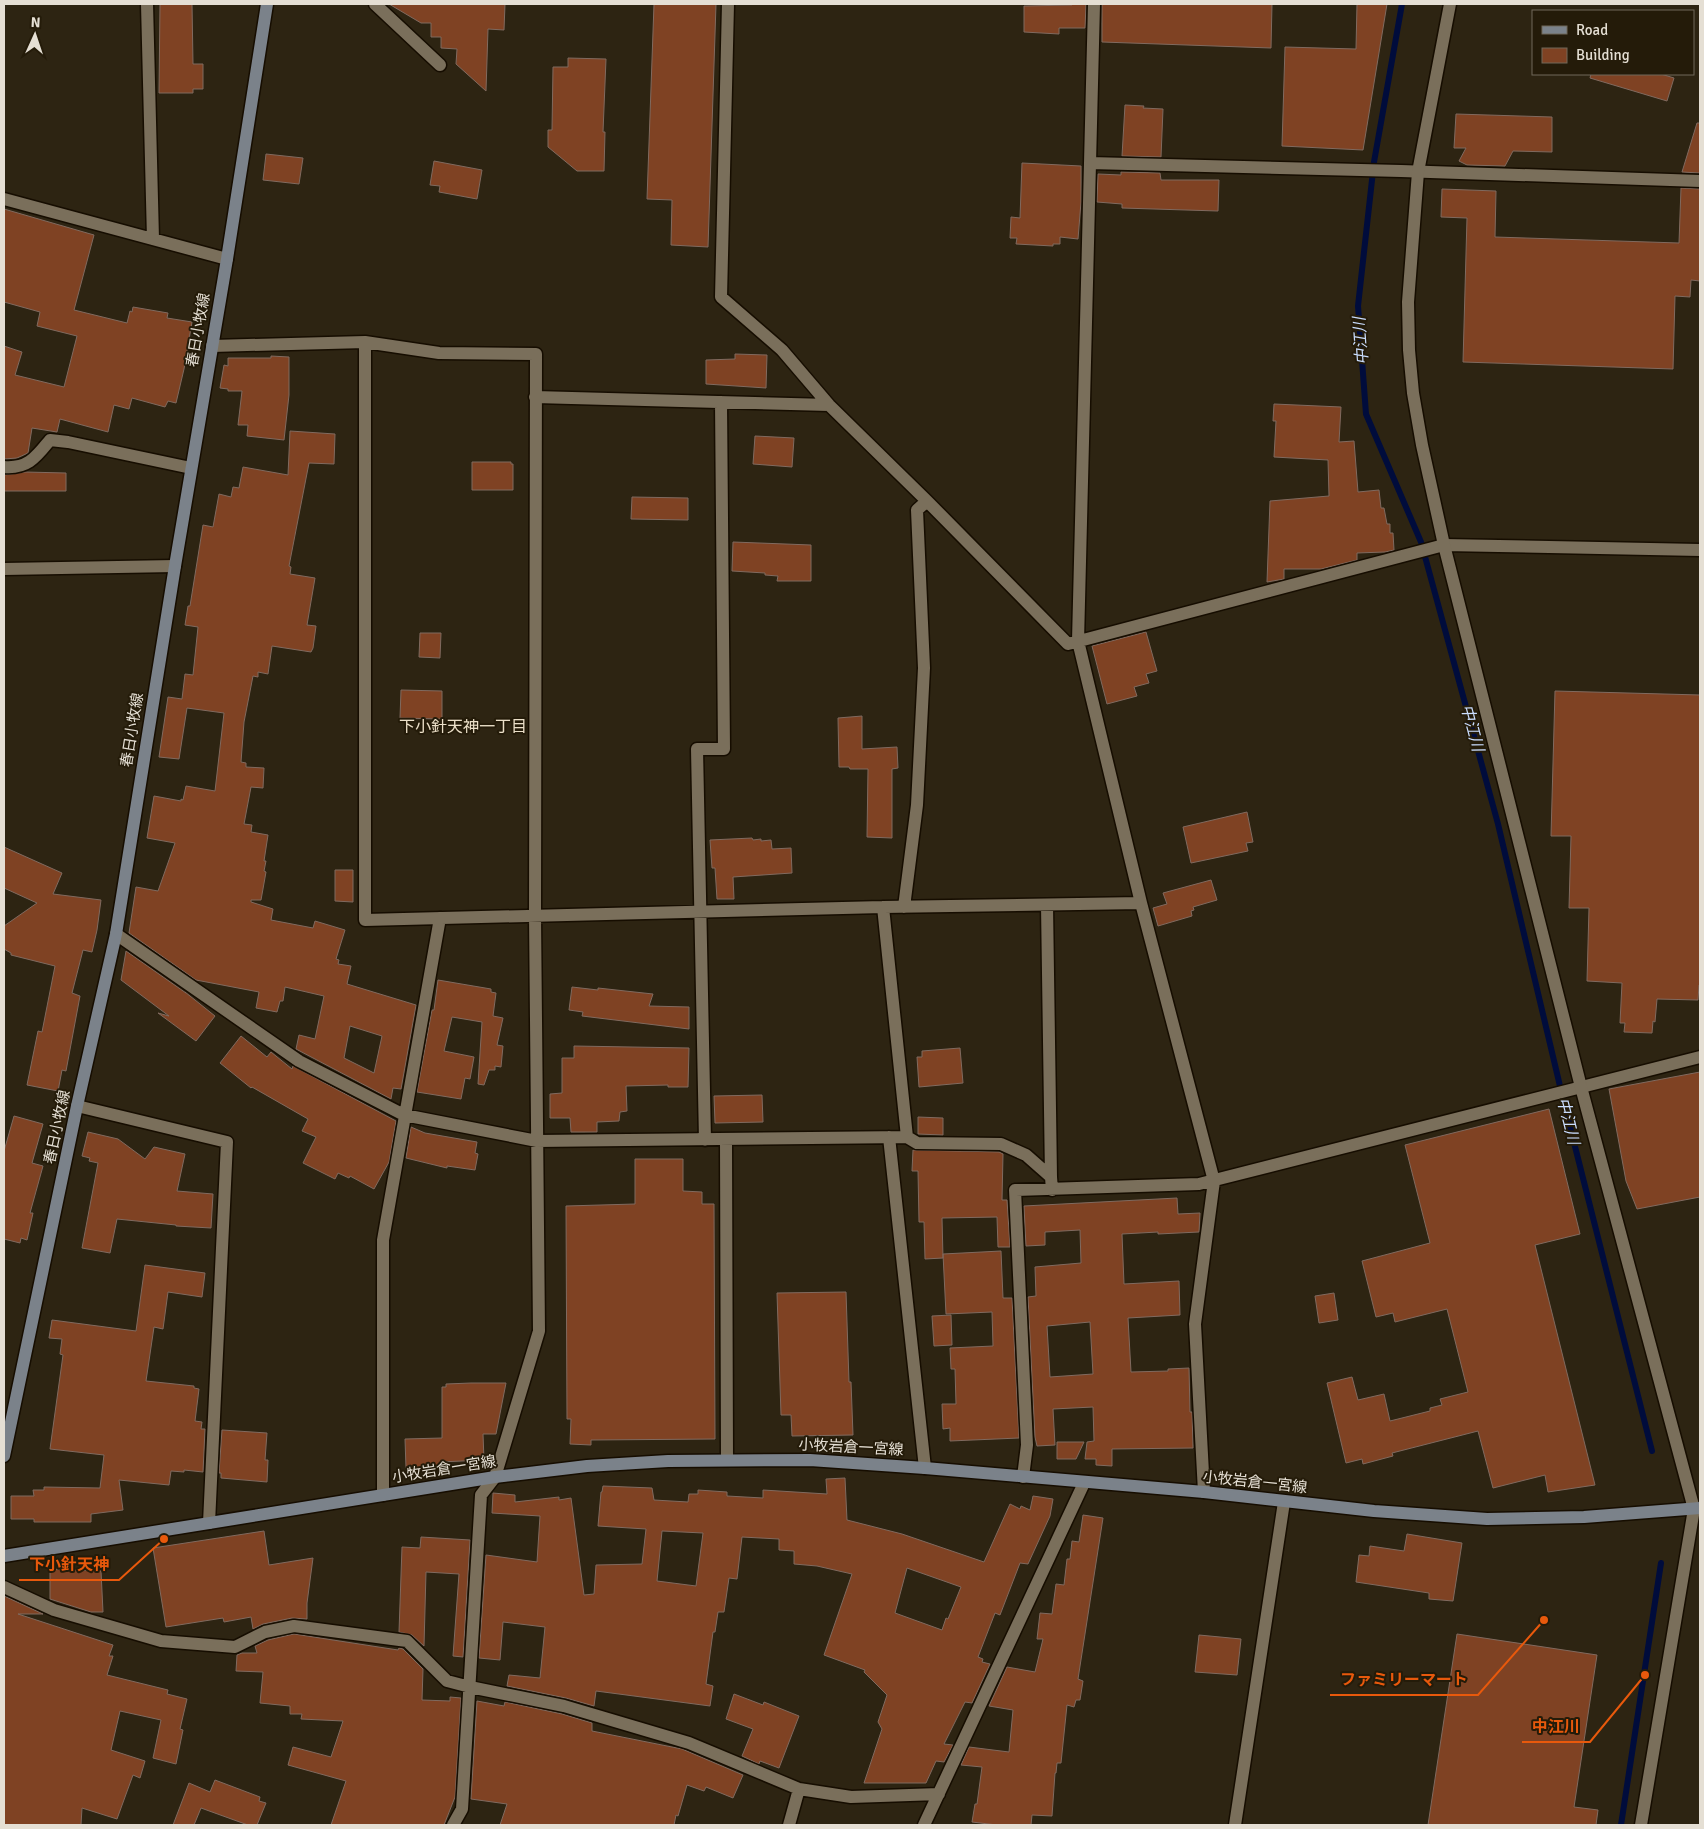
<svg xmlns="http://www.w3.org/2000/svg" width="1704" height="1829" font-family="Signika,'Noto Sans JP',sans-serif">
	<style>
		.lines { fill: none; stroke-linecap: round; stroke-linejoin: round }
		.stream { stroke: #000c3c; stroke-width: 6 }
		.building { fill: #7f4223; stroke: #806a5f; fill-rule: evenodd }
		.minor-casing { stroke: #160d00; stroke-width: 15 }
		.tertiary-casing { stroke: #160d00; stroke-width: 15 }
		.secondary-casing { stroke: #160d00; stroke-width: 15 }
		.minor { stroke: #7a6f5b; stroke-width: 12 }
		.tertiary { stroke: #7a6f5b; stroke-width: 12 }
		.secondary { stroke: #7b828a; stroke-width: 12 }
		.labels { text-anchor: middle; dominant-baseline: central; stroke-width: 4; stroke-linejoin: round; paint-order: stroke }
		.street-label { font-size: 15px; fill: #e5dfd4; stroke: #241b09 }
		.water-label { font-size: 16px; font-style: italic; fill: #caddfe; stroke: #241b09 }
		.neighbourhood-label { font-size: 16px; fill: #ebdfc8; stroke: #241b09 }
		.leader { fill: none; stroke: #e8590c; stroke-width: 2 }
		.callout-dot { fill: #e8590c; stroke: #241b09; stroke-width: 2 }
		.callout-label { font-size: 16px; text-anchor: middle; font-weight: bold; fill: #e8590c; stroke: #241b09; stroke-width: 4; stroke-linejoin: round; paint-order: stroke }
	</style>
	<rect width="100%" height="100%" fill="#2d2412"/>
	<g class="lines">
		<path class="stream" d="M 1402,4 L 1374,162 L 1358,306 L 1366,414 L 1421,542 L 1498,824 L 1564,1103 L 1652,1451
			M 1621,1825 L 1661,1563"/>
	</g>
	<path class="building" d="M 160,4 L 192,4 L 193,64 L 203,64 L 203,89 L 193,89 L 193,93 L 159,93 Z
		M 389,4 L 505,4 L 504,30 L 488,29 L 486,91 L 456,64 L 457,49 L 441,48 L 441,37 L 431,37 L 431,23 L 421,23 Z
		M 654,4 L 716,4 L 708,247 L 671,245 L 672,200 L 647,199 Z
		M 1072,4 L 1086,4 L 1085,28 L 1059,28 L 1059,34 L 1024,32 L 1024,6 L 1072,5 Z
		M 1102,4 L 1272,4 L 1271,48 L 1102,42 Z
		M 1357,4 L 1387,4 L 1363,150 L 1282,146 L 1285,47 L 1356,49 Z
		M 568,58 L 606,59 L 603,132 L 605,132 L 604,171 L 577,171 L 548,147 L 548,130 L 552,130 L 553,67 L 568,67 Z
		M 1591,74 L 1661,74 L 1674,78 L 1667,101 L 1590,78 Z
		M 1125,105 L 1144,106 L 1143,108 L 1163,109 L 1161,157 L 1122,156 Z
		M 1456,114 L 1552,117 L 1552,152 L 1513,151 L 1505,166 L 1467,165 L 1459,161 L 1466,148 L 1454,148 Z
		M 1697,123 L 1700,123 L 1700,173 L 1682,172 Z
		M 266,154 L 303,158 L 299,184 L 263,180 Z
		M 434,161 L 482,170 L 477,199 L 439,192 L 440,186 L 430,185 Z
		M 1022,163 L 1081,166 L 1081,202 L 1078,239 L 1060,237 L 1060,244 L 1053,244 L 1053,246 L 1016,244 L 1017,238 L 1010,238 L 1011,217 L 1020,218 Z
		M 1121,172 L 1160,173 L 1161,180 L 1219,180 L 1218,211 L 1122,208 L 1122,204 L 1097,202 L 1098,174 L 1121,175 Z
		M 1681,188 L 1700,189 L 1700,281 L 1691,280 L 1690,297 L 1675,296 L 1673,369 L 1463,362 L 1467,218 L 1441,217 L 1442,189 L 1496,191 L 1495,237 L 1679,243 Z
		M 4,209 L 94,235 L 74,310 L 127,323 L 130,311 L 132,312 L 133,307 L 168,313 L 167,318 L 192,322 L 184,369 L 176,403 L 168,401 L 165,407 L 132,398 L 129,409 L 114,405 L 108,432 L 60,419 L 57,432 L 32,428 L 28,453 L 17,458 L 4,459 L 4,346 L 22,352 L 15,375 L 64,387 L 77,336 L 37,326 L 40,312 L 4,302 Z
		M 735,354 L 767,355 L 766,388 L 706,384 L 706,360 L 735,359 Z
		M 271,356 L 289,357 L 289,395 L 284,440 L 247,436 L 248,425 L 238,425 L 242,391 L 228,391 L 228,389 L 220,388 L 224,365 L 228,366 L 228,358 L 271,358 Z
		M 1274,404 L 1341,407 L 1339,442 L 1354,441 L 1358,492 L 1379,490 L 1381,508 L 1384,508 L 1387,524 L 1390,524 L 1390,533 L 1393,533 L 1394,550 L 1385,552 L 1357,553 L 1357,560 L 1321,569 L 1284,569 L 1284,579 L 1267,582 L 1270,501 L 1329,496 L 1328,460 L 1274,457 L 1276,421 L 1273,421 Z
		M 290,431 L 335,434 L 334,464 L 309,463 L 289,566 L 291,567 L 290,574 L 315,578 L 307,625 L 316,626 L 313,648 L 311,652 L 272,646 L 268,674 L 258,672 L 258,677 L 253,676 L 244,722 L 241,762 L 246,763 L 246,767 L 264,768 L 263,788 L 251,787 L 244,824 L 252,825 L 251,832 L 268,835 L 264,861 L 266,861 L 264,871 L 266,872 L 261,900 L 251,900 L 251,902 L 273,909 L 271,920 L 313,928 L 315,921 L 345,930 L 336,959 L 339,960 L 338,964 L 351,966 L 347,984 L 416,1005 L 401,1089 L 393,1088 L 391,1099 L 296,1049 L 299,1035 L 315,1039 L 324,996 L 285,987 L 283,1001 L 280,1001 L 277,1012 L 256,1008 L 259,992 L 196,980 L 129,933 L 136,887 L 158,891 L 175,843 L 147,838 L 154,796 L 181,801 L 181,799 L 183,800 L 186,786 L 215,791 L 224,713 L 187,708 L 179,759 L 159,757 L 168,697 L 182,699 L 185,674 L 193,675 L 198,627 L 185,625 L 188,606 L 190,606 L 203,525 L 213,527 L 219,494 L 231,497 L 233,487 L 239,488 L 243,467 L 288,475 ZM 350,1026 L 382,1036 L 374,1073 L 344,1058 Z
		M 755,436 L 794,438 L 792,467 L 753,464 Z
		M 472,462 L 511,462 L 511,464 L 513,464 L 513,490 L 472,490 Z
		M 25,472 L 66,473 L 66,491 L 4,491 L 4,475 Z
		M 632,497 L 688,498 L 688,520 L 631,519 Z
		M 733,542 L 811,545 L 811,581 L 777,581 L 778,576 L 765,575 L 765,573 L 732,571 Z
		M 1146,632 L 1157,671 L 1146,674 L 1149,683 L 1134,687 L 1137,696 L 1107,704 L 1092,646 Z
		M 420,633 L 441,633 L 440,658 L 419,657 Z
		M 401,690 L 442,691 L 442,719 L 400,718 Z
		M 1555,691 L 1700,695 L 1700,985 L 1699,985 L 1698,1000 L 1657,999 L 1655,1022 L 1653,1021 L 1652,1033 L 1624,1032 L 1625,1023 L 1620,1023 L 1622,983 L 1587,981 L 1589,908 L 1569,908 L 1571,836 L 1551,836 Z
		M 862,716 L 862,749 L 897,747 L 898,768 L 892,769 L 892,838 L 867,837 L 868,769 L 850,769 L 849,767 L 839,767 L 838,718 Z
		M 1247,812 L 1253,842 L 1246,843 L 1248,851 L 1191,863 L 1183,827 Z
		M 752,838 L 753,840 L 761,839 L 761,841 L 771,840 L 772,849 L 791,848 L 792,873 L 733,877 L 734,899 L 717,899 L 715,868 L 712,868 L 710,840 Z
		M 4,847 L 62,873 L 53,894 L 101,900 L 97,930 L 92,952 L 83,950 L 72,993 L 80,996 L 66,1071 L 62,1070 L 58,1091 L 27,1085 L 38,1031 L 42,1032 L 55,966 L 11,955 L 11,953 L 4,949 L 4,926 L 37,903 L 4,888 Z
		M 335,870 L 353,870 L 353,902 L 335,901 Z
		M 1211,880 L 1217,900 L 1193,907 L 1194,910 L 1191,911 L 1192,916 L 1158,926 L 1153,908 L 1167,904 L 1163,893 Z
		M 126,951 L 186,993 L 185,992 L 215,1016 L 196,1041 L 158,1013 L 169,1016 L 121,980 Z
		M 438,980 L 491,989 L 491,992 L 496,993 L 493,1016 L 503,1018 L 497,1045 L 503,1046 L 501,1067 L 495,1066 L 495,1070 L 489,1070 L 484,1085 L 478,1084 L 482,1022 L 452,1017 L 444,1051 L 474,1057 L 470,1079 L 465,1078 L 461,1099 L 417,1092 L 432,1010 L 434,1010 Z
		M 572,987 L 598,990 L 598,988 L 653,994 L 649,1006 L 689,1007 L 689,1029 L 582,1016 L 583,1012 L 569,1010 Z
		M 241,1036 L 267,1057 L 271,1052 L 292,1069 L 293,1066 L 396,1121 L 389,1162 L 374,1189 L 350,1176 L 349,1178 L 338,1173 L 335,1179 L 303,1163 L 316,1137 L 302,1131 L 308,1119 L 252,1087 L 251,1088 L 220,1063 Z
		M 574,1046 L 689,1048 L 688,1087 L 668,1087 L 668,1085 L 626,1086 L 627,1111 L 620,1112 L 619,1121 L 597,1122 L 597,1132 L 571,1132 L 570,1118 L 550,1118 L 550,1094 L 562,1093 L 562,1058 L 574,1058 Z
		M 960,1048 L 963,1083 L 919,1087 L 917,1057 L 922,1057 L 922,1051 Z
		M 1700,1072 L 1700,1197 L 1637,1209 L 1626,1181 L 1609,1089 Z
		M 762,1095 L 763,1122 L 715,1123 L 714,1096 Z
		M 1549,1109 L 1580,1234 L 1535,1245 L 1595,1485 L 1548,1492 L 1545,1475 L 1493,1488 L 1478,1431 L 1392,1453 L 1393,1456 L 1363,1464 L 1362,1459 L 1346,1463 L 1327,1383 L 1352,1377 L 1358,1400 L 1384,1394 L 1390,1421 L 1430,1411 L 1430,1408 L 1442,1405 L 1440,1399 L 1468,1392 L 1447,1309 L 1395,1322 L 1393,1313 L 1376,1317 L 1362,1261 L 1430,1243 L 1405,1145 Z
		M 14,1116 L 43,1124 L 32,1163 L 43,1166 L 30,1213 L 33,1213 L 27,1240 L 21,1238 L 20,1243 L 4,1239 L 4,1151 Z
		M 918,1117 L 943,1118 L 943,1135 L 918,1134 Z
		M 411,1127 L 425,1133 L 477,1142 L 475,1153 L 478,1154 L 475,1170 L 447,1166 L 447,1168 L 406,1158 Z
		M 88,1132 L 118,1139 L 145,1159 L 154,1147 L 185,1154 L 177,1191 L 213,1194 L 211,1228 L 176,1226 L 176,1225 L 117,1219 L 110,1253 L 82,1248 L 98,1163 L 89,1161 L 90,1158 L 82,1156 Z
		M 913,1150 L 999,1152 L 1003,1154 L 1002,1200 L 1007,1200 L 1010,1247 L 998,1247 L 997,1217 L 942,1218 L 943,1258 L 925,1259 L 924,1222 L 919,1222 L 918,1171 L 912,1171 Z
		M 635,1159 L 683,1159 L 683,1191 L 702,1192 L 702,1204 L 714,1204 L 715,1439 L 591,1440 L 591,1445 L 570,1444 L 571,1419 L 567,1419 L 566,1206 L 635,1204 Z
		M 1177,1198 L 1178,1214 L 1200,1213 L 1199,1232 L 1158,1234 L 1158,1232 L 1122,1234 L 1124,1284 L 1179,1281 L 1180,1315 L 1128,1318 L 1131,1372 L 1168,1371 L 1168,1369 L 1189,1368 L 1190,1412 L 1192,1412 L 1193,1448 L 1112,1449 L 1112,1466 L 1096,1465 L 1096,1459 L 1085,1459 L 1087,1442 L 1094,1441 L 1093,1407 L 1053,1409 L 1055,1445 L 1037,1446 L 1035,1437 L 1028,1297 L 1036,1296 L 1035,1267 L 1081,1263 L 1080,1230 L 1045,1232 L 1045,1245 L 1026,1246 L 1024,1206 ZM 1090,1322 L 1093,1374 L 1050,1377 L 1047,1326 Z
		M 1001,1251 L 1003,1298 L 1012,1298 L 1019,1438 L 950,1441 L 950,1428 L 943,1429 L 942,1404 L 956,1404 L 955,1369 L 951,1369 L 950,1348 L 993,1346 L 992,1312 L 946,1314 L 943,1254 Z
		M 145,1265 L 205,1273 L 202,1297 L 168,1292 L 163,1329 L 154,1327 L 146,1381 L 194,1386 L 194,1388 L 199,1389 L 195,1421 L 202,1422 L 201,1429 L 205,1429 L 203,1472 L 184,1470 L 184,1472 L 171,1471 L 169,1485 L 119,1480 L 123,1510 L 91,1514 L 91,1522 L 34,1522 L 34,1519 L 11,1519 L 11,1496 L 34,1496 L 33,1490 L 44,1490 L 44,1487 L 100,1488 L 104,1455 L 50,1449 L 63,1355 L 60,1354 L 62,1339 L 49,1338 L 52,1320 L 136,1331 Z
		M 846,1292 L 849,1382 L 851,1382 L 853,1435 L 792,1436 L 791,1415 L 781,1415 L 777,1293 Z
		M 1334,1293 L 1338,1320 L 1319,1323 L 1315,1296 Z
		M 951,1315 L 952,1345 L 934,1346 L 932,1316 Z
		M 471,1383 L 506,1383 L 496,1434 L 483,1434 L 484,1460 L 440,1462 L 440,1467 L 406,1468 L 405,1439 L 442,1438 L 442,1387 L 446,1387 L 446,1384 Z
		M 222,1430 L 267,1433 L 265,1460 L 268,1460 L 267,1482 L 221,1478 L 221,1473 L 219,1473 Z
		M 1057,1442 L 1084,1442 L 1076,1459 L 1057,1459 Z
		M 845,1478 L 847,1520 L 902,1534 L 984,1562 L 1010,1504 L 1020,1509 L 1021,1506 L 1030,1510 L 1033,1496 L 1053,1499 L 1050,1516 L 1028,1564 L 1020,1563 L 1000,1615 L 995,1613 L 978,1657 L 983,1659 L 982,1662 L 990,1664 L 972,1703 L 965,1702 L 944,1744 L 953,1745 L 944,1762 L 936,1761 L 926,1783 L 864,1783 L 882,1729 L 878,1722 L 887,1695 L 864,1672 L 865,1670 L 824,1655 L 852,1574 L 817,1566 L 794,1564 L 794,1551 L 779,1550 L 779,1539 L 742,1537 L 737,1579 L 729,1578 L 724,1612 L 718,1612 L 715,1632 L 713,1632 L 706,1684 L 713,1686 L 710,1706 L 596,1691 L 594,1706 L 566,1698 L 507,1686 L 509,1675 L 540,1678 L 545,1627 L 503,1622 L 500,1660 L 479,1658 L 486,1555 L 537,1562 L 540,1516 L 492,1513 L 493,1493 L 515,1495 L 515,1502 L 559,1497 L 559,1500 L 571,1498 L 584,1595 L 594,1594 L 596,1565 L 642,1564 L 646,1529 L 598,1526 L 601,1492 L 602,1492 L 603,1486 L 652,1488 L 654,1500 L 688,1502 L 689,1494 L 698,1494 L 698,1490 L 727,1492 L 727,1496 L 763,1498 L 763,1490 L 827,1494 L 826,1479 ZM 662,1531 L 703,1533 L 696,1586 L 657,1581 ZM 907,1568 L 961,1587 L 948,1619 L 946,1618 L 942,1630 L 895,1613 Z
		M 1083,1515 L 1103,1518 L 1078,1679 L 1083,1681 L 1080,1700 L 1076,1700 L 1074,1707 L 1067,1705 L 1061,1763 L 1057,1763 L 1056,1773 L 1055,1773 L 1052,1816 L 1032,1815 L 1031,1825 L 997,1825 L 972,1822 L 975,1804 L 977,1804 L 982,1767 L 961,1765 L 969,1747 L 1009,1752 L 1013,1710 L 989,1706 L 1007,1667 L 1035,1672 L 1043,1639 L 1037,1639 L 1040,1613 L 1052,1614 L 1056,1584 L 1064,1585 L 1067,1559 L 1070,1559 L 1072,1541 L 1079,1542 Z
		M 264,1531 L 269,1565 L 313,1558 L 307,1603 L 307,1619 L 292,1618 L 263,1624 L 253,1629 L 251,1617 L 224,1622 L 223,1618 L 166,1627 L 153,1548 Z
		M 1407,1534 L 1462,1543 L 1453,1601 L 1429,1599 L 1429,1593 L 1356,1582 L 1359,1555 L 1369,1556 L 1370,1546 L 1404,1551 Z
		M 421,1537 L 470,1540 L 463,1657 L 453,1656 L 459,1574 L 426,1572 L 424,1646 L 412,1635 L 399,1632 L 402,1547 L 420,1548 Z
		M 50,1569 L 101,1571 L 103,1612 L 91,1612 L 50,1599 Z
		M 4,1596 L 43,1614 L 18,1614 L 113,1645 L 109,1656 L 113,1656 L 107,1675 L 168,1690 L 167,1694 L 187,1699 L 180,1729 L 183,1730 L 176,1764 L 153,1758 L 161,1720 L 120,1711 L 111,1750 L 145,1761 L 140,1778 L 133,1775 L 117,1819 L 82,1808 L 81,1825 L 4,1825 Z
		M 294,1634 L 398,1650 L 399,1648 L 403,1649 L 423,1669 L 422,1700 L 450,1701 L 450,1697 L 461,1698 L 455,1797 L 444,1825 L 331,1825 L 346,1781 L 288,1765 L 293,1747 L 331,1757 L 343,1721 L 301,1719 L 302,1714 L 290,1714 L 290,1706 L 260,1703 L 263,1672 L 236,1671 L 237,1655 L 242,1653 L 257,1653 L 255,1646 L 268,1640 Z
		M 1457,1634 L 1597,1655 L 1574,1807 L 1598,1810 L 1596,1825 L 1428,1825 Z
		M 1199,1635 L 1241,1639 L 1237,1675 L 1195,1672 Z
		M 734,1694 L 763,1705 L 764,1702 L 799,1716 L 779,1768 L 760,1761 L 759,1764 L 742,1756 L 753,1729 L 726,1719 Z
		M 477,1701 L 504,1706 L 505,1702 L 562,1714 L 592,1723 L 592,1731 L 682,1749 L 743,1775 L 733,1798 L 706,1787 L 704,1791 L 687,1785 L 678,1816 L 676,1815 L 674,1825 L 500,1825 L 507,1804 L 471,1799 Z
		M 215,1780 L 260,1797 L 259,1801 L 266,1803 L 257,1825 L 248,1825 L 201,1808 L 194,1825 L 173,1825 L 189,1783 L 210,1792 Z"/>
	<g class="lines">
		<defs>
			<path id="minor" d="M 147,4 L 153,239
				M 375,4 L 440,65
				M 728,4 L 721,297 L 782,350 L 829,405 L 927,501 L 1068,644 L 1444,545 L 1700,550
				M 1094,4 L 1078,641 L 1141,903 L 1214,1181 L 1195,1324 L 1204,1492
				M 1090,163 L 1401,171 L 1700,181
				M 4,199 L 227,259
				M 365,342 L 365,920 L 883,907 L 1141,903
				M 212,346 L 365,342 L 439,353 L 536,354 L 535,916 L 539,1331 L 495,1477 L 481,1495 L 462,1809 L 453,1825
				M 535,397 L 829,405
				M 4,467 C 28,469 36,457 50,440 L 68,442 L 191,468
				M 4,569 L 175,566
				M 1047,905 L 1051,1177
				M 883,907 L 907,1137
				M 904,907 L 917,805 L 924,668 L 917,510 L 927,501
				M 116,934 L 299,1061 L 404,1115 L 537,1141 L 907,1137 L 917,1143 L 1001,1144 L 1026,1155 L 1051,1177 L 1052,1190
				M 77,1106 L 227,1142 L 209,1523
				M 889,1137 L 925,1468
				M 705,1140 L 697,749 L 724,749 L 721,402
				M 726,1140 L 727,1460
				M 1023,1477 L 1027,1445 L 1015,1190 L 1199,1184 L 1700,1057
				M 383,1495 L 383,1240 L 440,918
				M 4,1587 L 54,1610 L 161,1641 L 235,1647 L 265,1632 L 294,1626 L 407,1641 L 447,1681 L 470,1687 L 564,1706 L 689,1743 L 799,1789 L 851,1797 L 939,1794
				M 789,1825 L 799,1789
				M 924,1825 L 1084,1483
				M 1235,1825 L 1284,1502"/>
			<path id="tertiary" d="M 1450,4 L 1418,172 L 1408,302 L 1409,350 L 1413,393 L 1422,445 L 1444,545 L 1581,1087 L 1694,1509 L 1641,1825"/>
			<path id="secondary" d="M 4,1456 L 77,1106 L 116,934 L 175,566 L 227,259 L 267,4
				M 4,1556 L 495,1477 L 587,1466 L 668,1461 L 810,1460 L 925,1468 L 1204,1492 L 1374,1511 L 1487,1519 L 1584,1517 L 1700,1508"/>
		</defs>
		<use href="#minor" class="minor-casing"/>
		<use href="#tertiary" class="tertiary-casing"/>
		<use href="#secondary" class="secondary-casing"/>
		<use href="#minor" class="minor"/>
		<use href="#tertiary" class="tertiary"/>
		<use href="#secondary" class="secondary"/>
	</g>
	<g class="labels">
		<g class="street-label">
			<text transform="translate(198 330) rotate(-80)">春日小牧線</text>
			<text transform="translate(132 730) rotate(-81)">春日小牧線</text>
			<text transform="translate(57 1127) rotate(-78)">春日小牧線</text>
			<text transform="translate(851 1447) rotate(3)">小牧岩倉一宮線</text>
			<text transform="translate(444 1469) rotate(-9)">小牧岩倉一宮線</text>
			<text transform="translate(1255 1482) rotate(6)">小牧岩倉一宮線</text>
		</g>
		<g class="water-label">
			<text transform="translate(1361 341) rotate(-94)">中江川</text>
			<text transform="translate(1472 728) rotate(75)">中江川</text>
			<text transform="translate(1568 1121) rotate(76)">中江川</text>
		</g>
		<g class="neighbourhood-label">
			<text x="463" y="727">下小針天神一丁目</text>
		</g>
	</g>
	<path class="leader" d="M164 1539L119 1580H19M1544 1620L1478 1695H1330M1645 1675L1590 1742H1522"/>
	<g class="callout-dot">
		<circle cx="164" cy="1539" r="5"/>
		<circle cx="1544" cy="1620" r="5"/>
		<circle cx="1645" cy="1675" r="5"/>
	</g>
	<g class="callout-label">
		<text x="69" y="1570">下小針天神</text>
		<text x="1404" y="1685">ファミリーマート</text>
		<text x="1556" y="1732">中江川</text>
	</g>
	<rect width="1704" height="1829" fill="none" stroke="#e5dfd4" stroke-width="10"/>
	<rect x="1532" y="10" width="162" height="65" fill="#241b09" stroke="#71695a"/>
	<rect x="1542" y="26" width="25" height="8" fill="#7b828a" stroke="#71695a"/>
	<text x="1576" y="35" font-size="15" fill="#e5dfd4">Road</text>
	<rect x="1542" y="48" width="25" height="15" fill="#7f4223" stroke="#71695a"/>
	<text x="1576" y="60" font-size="15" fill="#e5dfd4">Building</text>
	<g transform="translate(35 35) rotate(3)" stroke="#241b09" stroke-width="4" paint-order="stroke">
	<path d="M0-4L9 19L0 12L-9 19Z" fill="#e5dfd4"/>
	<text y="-8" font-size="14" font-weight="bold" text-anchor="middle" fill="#e5dfd4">N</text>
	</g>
</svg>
